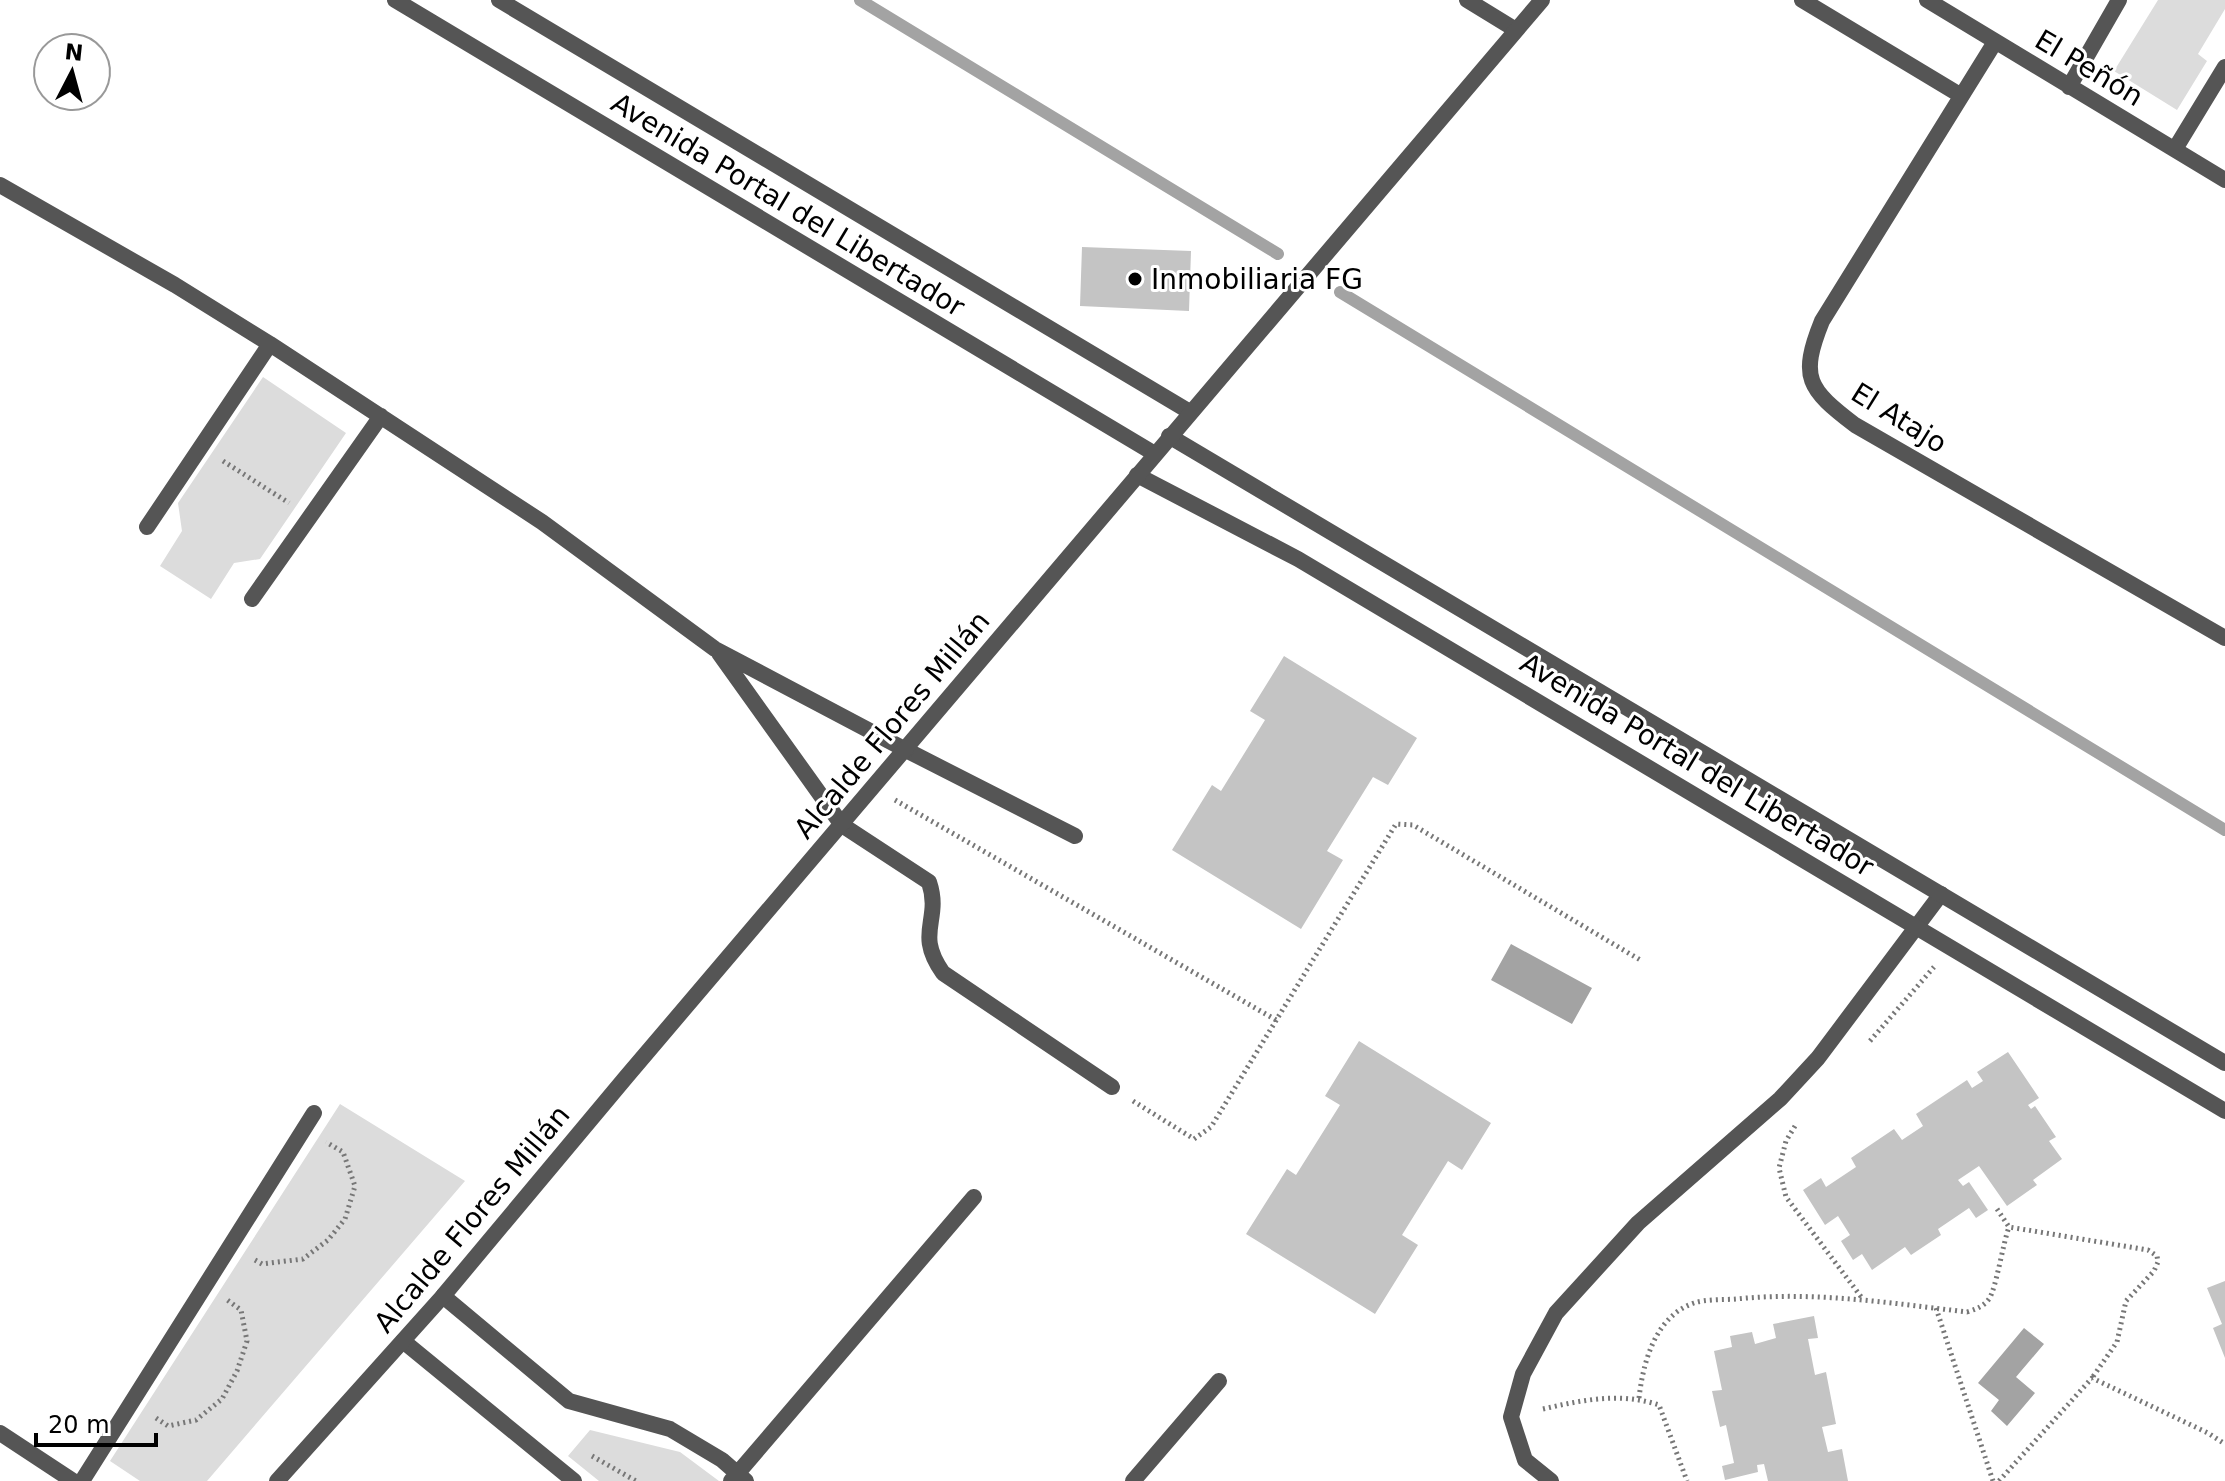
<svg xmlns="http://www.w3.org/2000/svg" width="2225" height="1481" font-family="'DejaVu Sans',sans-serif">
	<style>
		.green { fill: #dcdcdc }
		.water { fill: #a3a3a3 }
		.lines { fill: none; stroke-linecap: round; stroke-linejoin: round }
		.stream { stroke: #a3a3a3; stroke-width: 12 }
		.building { fill: #c4c4c4 }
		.path { stroke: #777; stroke-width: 5; stroke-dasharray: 2 4; stroke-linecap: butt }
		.service { stroke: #555; stroke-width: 16 }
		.minor { stroke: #555; stroke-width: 16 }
		.tertiary { stroke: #555; stroke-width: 16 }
		.poi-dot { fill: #000; stroke: #fff; stroke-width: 3 }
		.labels { text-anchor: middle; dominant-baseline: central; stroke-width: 6; stroke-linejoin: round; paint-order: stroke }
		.street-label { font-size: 28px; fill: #000; stroke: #fff }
		.poi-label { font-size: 28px; fill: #000; stroke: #fff; text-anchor: start }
	</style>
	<rect width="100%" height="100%" fill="#fff"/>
	<path class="green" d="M 2158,0 L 2225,0 L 2225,9 L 2198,54 L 2207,61 L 2177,110 L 2114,71 Z
		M 263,377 L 346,433 L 260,559 L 234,563 L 211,599 L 160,566 L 182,531 L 178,503 Z
		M 340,1104 L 465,1181 L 207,1481 L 140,1481 L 110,1461 Z
		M 590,1430 L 680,1452 L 719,1481 L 599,1481 L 568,1456 Z"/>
	<path class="water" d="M 1511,944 L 1592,988 L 1572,1024 L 1491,980 Z
		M 2024,1328 L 2044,1344 L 2016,1377 L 2035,1393 L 2007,1426 L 1991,1411 L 1999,1400 L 1978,1383 Z"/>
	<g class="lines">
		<path class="stream" d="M 860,0 L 1278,254
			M 1340,292 L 2225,830"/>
	</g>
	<path class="building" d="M 1082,247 L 1191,251 L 1189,311 L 1080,306 Z
		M 1284,656 L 1417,738 L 1388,785 L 1373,777 L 1327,851 L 1343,860 L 1301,929 L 1172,850 L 1212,785 L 1221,791 L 1265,720 L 1250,711 Z
		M 1359,1041 L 1491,1123 L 1462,1170 L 1448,1161 L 1402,1235 L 1418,1245 L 1375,1314 L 1246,1234 L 1287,1169 L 1296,1175 L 1340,1105 L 1325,1096 Z
		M 2008,1052 L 2039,1098 L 2028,1105 L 2031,1109 L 2035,1106 L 2056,1137 L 2049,1141 L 2062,1159 L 2033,1180 L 2037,1185 L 2007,1206 L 1979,1166 L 1958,1180 L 1963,1186 L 1969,1182 L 1988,1210 L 1976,1218 L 1969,1208 L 1938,1229 L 1941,1235 L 1911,1255 L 1905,1247 L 1872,1270 L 1862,1254 L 1853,1260 L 1841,1241 L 1850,1235 L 1838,1216 L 1825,1225 L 1803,1190 L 1821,1178 L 1826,1187 L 1856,1167 L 1851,1158 L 1894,1129 L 1902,1140 L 1923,1126 L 1916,1114 L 1967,1080 L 1972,1088 L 1983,1081 L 1977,1072 Z
		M 2225,1281 L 2225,1358 L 2213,1328 L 2222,1324 L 2207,1288 Z
		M 1814,1316 L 1818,1338 L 1808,1339 L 1815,1375 L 1826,1372 L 1836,1424 L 1822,1427 L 1828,1452 L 1842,1449 L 1848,1481 L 1768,1481 L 1764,1464 L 1757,1465 L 1758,1472 L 1725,1480 L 1722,1466 L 1734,1463 L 1726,1425 L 1720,1427 L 1712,1391 L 1722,1390 L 1714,1351 L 1732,1347 L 1730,1336 L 1752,1332 L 1755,1344 L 1776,1338 L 1773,1324 Z"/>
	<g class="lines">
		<path class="path" d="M 223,461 L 289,503
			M 895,800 L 1276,1020
			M 1870,1041 L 1934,967
			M 1133,1101 L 1194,1139 L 1211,1127 L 1396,824 L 1413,825 L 1642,961
			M 1795,1126 L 1786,1141 L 1779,1168 L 1786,1197 L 1862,1298
			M 1997,1209 L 2009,1227 L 2148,1250 L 2157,1256 L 2158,1262 L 2154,1271 L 2126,1301 L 2117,1342 L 2092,1378
			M 255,1260 L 262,1264 L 303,1259 L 328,1240 L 345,1219 L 355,1186 L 343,1152 L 326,1142
			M 1936,1308 L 1993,1481
			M 1639,1398 C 1643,1363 1655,1316 1694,1303 C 1706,1299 1723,1300 1736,1299 C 1814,1291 1890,1303 1967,1312 C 1976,1309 1983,1307 1989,1299 C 1996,1289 2003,1243 2009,1227
			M 1543,1409 C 1582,1400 1620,1392 1659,1405 L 1687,1481
			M 156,1418 L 168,1426 L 196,1420 L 222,1399 L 237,1371 L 247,1341 L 241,1310 L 226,1299
			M 592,1456 L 636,1481
			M 1999,1481 L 2092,1378 L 2208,1433 L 2225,1444"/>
		<path class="service" d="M 906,750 L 1075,836
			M 842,825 L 929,882 C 942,921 914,932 943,973 L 1112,1087
			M 1551,1481 L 1525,1460 L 1511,1417 L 1523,1374 L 1556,1313 L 1638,1223 L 1780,1099 L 1818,1058 L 1941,894"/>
		<path class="minor" d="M 395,0 L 1155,454
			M 499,0 L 1190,412
			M 1467,0 L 1516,30
			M 1802,0 L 1960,95
			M 1927,0 L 2225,180
			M 1995,42 L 1822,321 C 1799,378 1808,389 1855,425 L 2225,638
			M 2069,87 L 2119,0
			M 2175,149 L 2225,67
			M 0,185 L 175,285 L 270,344 L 542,522 L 715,649 L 906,750
			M 1169,436 L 2225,1063
			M 1137,475 L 1298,559 L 2225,1111
			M 147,527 L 270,344
			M 252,599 L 381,416
			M 719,653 L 842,825
			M 443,1296 L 569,1401 L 670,1429 L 722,1460 L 746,1481
			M 403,1341 L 574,1481
			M 0,1433 L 73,1481
			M 82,1481 L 314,1113
			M 731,1481 L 974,1197
			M 1133,1481 L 1219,1381"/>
		<path class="tertiary" d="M 277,1481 L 443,1296 L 627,1076 L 1542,0"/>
	</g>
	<circle class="poi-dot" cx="1135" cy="279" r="8"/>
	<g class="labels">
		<g class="street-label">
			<text transform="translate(2089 68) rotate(31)">El Peñón</text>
			<text transform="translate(788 205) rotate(31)">Avenida Portal del Libertador</text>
			<text transform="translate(1899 418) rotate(32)">El Atajo</text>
			<text transform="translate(892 725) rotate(-50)">Alcalde Flores Millán</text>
			<text transform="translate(1697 765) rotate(31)">Avenida Portal del Libertador</text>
			<text transform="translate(472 1219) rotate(-50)">Alcalde Flores Millán</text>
		</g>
		<g class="poi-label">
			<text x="1151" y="279">Inmobiliaria FG</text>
		</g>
	</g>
	<g transform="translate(72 72) rotate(6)"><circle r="38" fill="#ffffff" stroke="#999999" stroke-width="2"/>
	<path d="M0-6L14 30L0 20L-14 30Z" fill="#000000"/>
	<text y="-12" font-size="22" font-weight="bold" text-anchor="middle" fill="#000000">N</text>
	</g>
	<path d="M36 1433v12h120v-12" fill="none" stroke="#000000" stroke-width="4"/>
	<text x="48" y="1433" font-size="24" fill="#000000" stroke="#ffffff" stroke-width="6" paint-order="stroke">20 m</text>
</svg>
